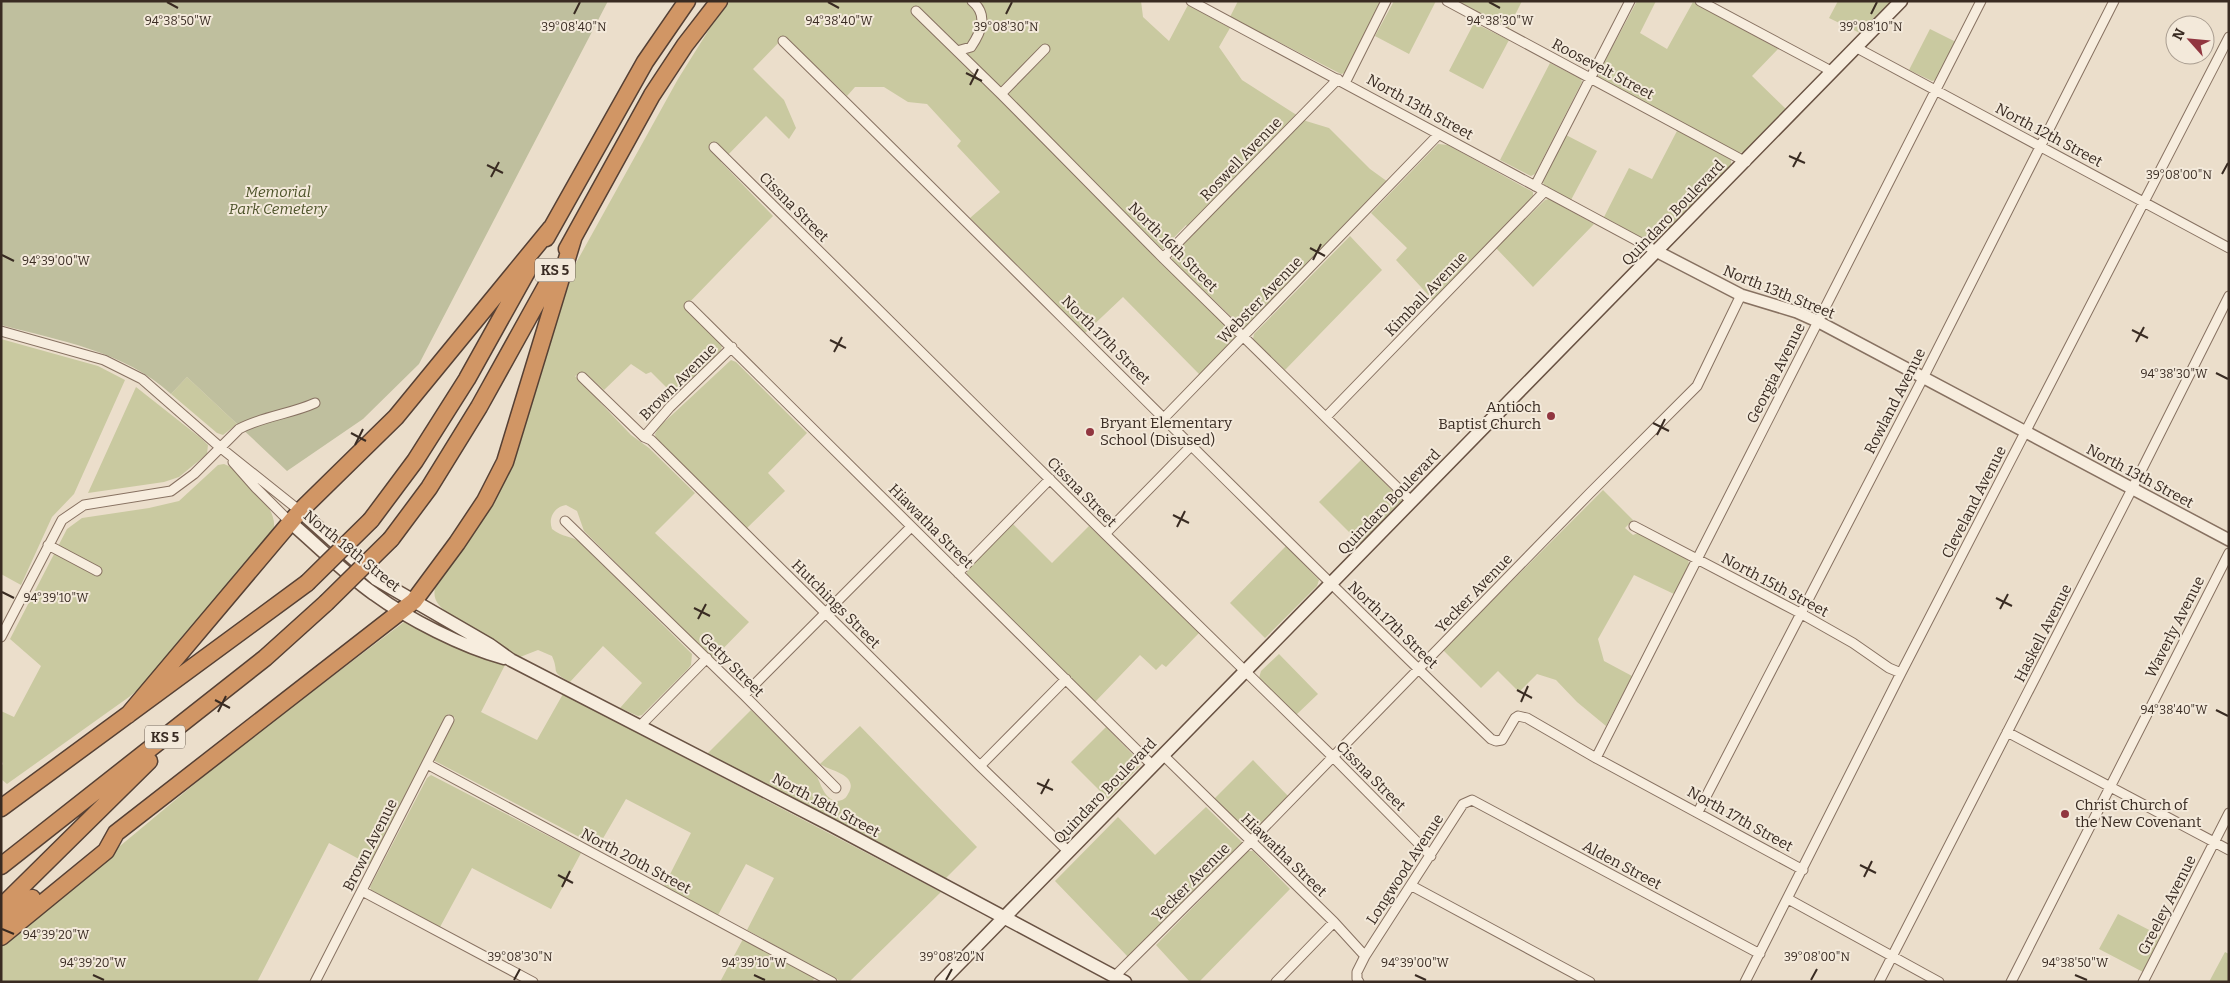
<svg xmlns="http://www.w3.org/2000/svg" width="2230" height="983" font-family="Bitter,serif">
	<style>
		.green { fill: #c9c9a0 }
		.cemetery { fill: #bfbf9e }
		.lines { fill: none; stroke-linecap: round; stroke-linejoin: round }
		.minor-casing { stroke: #877161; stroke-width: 11 }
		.tertiary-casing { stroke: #877161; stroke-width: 14 }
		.secondary-casing { stroke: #695243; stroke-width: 15 }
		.motorway-casing { stroke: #564034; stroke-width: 19 }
		.minor { stroke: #f7edde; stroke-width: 9 }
		.tertiary { stroke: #f7edde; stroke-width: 11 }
		.secondary { stroke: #f7edde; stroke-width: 12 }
		.motorway { stroke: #d19665; stroke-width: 16 }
		.motorway-bridge-casing { stroke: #564034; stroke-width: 19; stroke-linecap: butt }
		.motorway-bridge { stroke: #d19665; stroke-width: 16 }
		.ticks { fill: none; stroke: #392b22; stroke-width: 2 }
		.poi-dot { fill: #913640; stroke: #f3e9da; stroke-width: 2 }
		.labels { text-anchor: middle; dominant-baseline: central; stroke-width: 4; stroke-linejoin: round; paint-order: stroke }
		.shield { fill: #f3e9da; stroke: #716459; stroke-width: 1 }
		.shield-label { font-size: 14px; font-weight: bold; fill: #392b22 }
		.street-label { font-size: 15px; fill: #392b22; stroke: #f3e9da }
		.park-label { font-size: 15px; font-style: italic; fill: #4e542b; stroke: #f3e9da }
		.poi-label { font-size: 15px; fill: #392b22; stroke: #f3e9da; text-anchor: start }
		.ticks-label { font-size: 12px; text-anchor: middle; fill: #392b22; stroke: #f3e9da; stroke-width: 4; stroke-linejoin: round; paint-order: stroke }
	</style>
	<rect width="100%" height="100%" fill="#ebdecb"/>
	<path class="green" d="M 730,1 L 1141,1 L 1143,17 L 1169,41 L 1188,5 L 1230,28 L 1219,47 L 1242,80 L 1306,121 L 1329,128 L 1370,169 L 1388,182 L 1244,329 L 1172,260 L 1173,255 L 1194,234 L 1186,225 L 1156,256 L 1236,336 L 1234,340 L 1200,375 L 1123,297 L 1085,333 L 970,218 L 1000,192 L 957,146 L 961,141 L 927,104 L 908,102 L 884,87 L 855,87 L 847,96 L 785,36 L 753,69 L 784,100 L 796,128 L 789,139 L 766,116 L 721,162 L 773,216 L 684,308 L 722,346 L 721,350 L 675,396 L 651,372 L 646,374 L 631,364 L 604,390 L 584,372 L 575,376 L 631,435 L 649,448 L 695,493 L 655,533 L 749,622 L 713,659 L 584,531 L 577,511 L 566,505 C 554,507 548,518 552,529 C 563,538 570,535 580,542 L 692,654 L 691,665 L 687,670 L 642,715 L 638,716 L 620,708 L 642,683 L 603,646 L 570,682 C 549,670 560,674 552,656 L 538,650 L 520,657 C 504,649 448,617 439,605 C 433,598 434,591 436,583 L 478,523 L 566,281 L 678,79 L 710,28 Z
		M 1238,1 L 1382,1 L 1345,73 L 1341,74 L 1230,17 Z
		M 1394,1 L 1436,1 L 1409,54 L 1375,36 Z
		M 1456,1 L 1522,1 L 1508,29 Z
		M 1637,1 L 1656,1 L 1640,33 L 1667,49 L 1693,2 L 1778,49 L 1752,76 L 1787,110 L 1746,152 L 1738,153 L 1599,78 L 1598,74 Z
		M 1838,1 L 1894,1 L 1862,34 L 1829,18 Z
		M 1474,23 L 1509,40 L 1483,89 L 1449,71 Z
		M 1930,29 L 1956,42 L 1936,80 L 1932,81 L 1909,70 Z
		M 1550,63 L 1581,79 L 1582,82 L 1535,174 L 1531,176 L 1500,160 Z
		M 1678,129 L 1727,157 L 1731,160 L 1731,165 L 1656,242 L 1649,242 L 1604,217 L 1629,168 L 1652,179 Z
		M 1566,135 L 1597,151 L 1571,200 L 1544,185 L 1543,182 Z
		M 1438,144 L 1448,145 L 1533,192 L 1533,196 L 1433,300 L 1396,260 L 1407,248 L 1371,213 Z
		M 1549,199 L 1594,224 L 1533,287 L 1496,248 L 1545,200 Z
		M 1350,236 L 1382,270 L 1285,370 L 1253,339 L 1254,334 Z
		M 1,339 L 98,366 L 125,380 L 74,494 L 52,517 L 21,585 L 1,574 Z
		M 731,360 L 736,362 L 807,433 L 768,473 L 785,491 L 747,528 L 656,439 L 655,434 L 659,427 Z
		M 187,377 L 237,424 L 223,435 L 217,433 L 171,394 Z
		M 136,387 L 202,439 L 208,445 L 207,454 L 179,477 L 164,482 L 88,493 Z
		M 1362,459 L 1403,502 L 1361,544 L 1319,502 Z
		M 224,464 L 231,467 C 247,484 277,505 274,529 L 151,679 L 129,697 L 7,784 L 1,779 L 1,766 L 3,764 L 1,759 L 1,711 L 14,717 L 41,666 L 10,639 L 67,529 L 82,518 L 149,508 L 179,501 L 218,465 Z
		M 1603,490 L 1633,520 L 1625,528 L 1633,535 L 1638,533 L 1688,559 L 1689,565 L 1674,594 L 1634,575 L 1598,639 L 1604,661 L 1632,676 L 1606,726 L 1577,702 L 1556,680 L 1537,674 L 1519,692 L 1498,671 L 1481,688 L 1443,650 Z
		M 1013,524 L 1052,563 L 1089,526 L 1199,633 L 1166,667 L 1162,664 L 1156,670 L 1140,655 L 1095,702 L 967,575 L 967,570 Z
		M 1286,546 L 1319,580 L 1317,586 L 1265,638 L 1230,603 Z
		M 404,622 L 413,623 L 505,665 L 481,712 L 537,740 L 563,694 L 941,892 L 849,982 L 842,982 L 747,930 L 774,878 L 746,864 L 718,915 L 664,886 L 691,833 L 626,799 L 598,847 L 433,760 L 455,718 L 448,714 L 370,865 L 329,843 L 257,982 L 1,982 L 1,945 L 239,747 Z
		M 1279,654 L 1318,694 L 1296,715 L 1259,678 L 1261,671 Z
		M 751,710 L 814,771 C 821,782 822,796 835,801 C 841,801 845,800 848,794 C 860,775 830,771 820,764 L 860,726 L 977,847 L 946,878 L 707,754 Z
		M 1106,727 L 1141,763 L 1140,766 L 1108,799 L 1071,762 Z
		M 1253,760 L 1289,797 L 1253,833 L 1249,833 L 1214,799 Z
		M 431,775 L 581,853 L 551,909 L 472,868 L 440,927 L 371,890 L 370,887 L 427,778 Z
		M 1206,807 L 1242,842 L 1242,845 L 1129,958 L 1055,881 L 1118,817 L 1155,855 Z
		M 1248,851 L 1253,851 L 1290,889 L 1199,982 L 1190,982 L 1156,945 Z
		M 2118,914 L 2161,936 L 2143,972 L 2099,949 Z
		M 743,939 L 815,977 L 812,982 L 720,982 Z
		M 2225,952 L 2229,954 L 2229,982 L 2209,982 Z"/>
	<path class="cemetery" d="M 1,1 L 608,1 L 419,364 L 363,419 L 287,471 L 187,377 L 171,394 C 124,351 61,341 1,325 Z"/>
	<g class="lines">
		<defs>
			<path id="minor" d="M 1191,1 L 1658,252
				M 1447,1 L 1746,162
				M 1700,1 L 1833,72
				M 916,11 L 1001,94 L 1163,258 L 1411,501
				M 783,41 C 1020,273 1252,510 1491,739 L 1496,741 L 1502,740 L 1515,718 L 1518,716 L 1527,718 L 1596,758 L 1803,870
				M 1857,48 L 2229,248
				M 957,51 L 971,47 C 981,32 989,15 972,1
				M 1345,83 L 1386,1
				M 1001,94 L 1045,49
				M 714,147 L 1105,534 L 1333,757 L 1431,856
				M 1535,186 L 1630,1
				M 1163,258 L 1338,79
				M 689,306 L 1153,766
				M 1,331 L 104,360 L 142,379 L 221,448 L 300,511
				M 582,377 L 644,437 L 651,440 L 980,766 L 1069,852
				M 1326,417 L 1545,191
				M 1164,418 L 1438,135
				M 644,437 L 670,407 L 732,347
				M 233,462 L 256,488 L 290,522
				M 565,521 L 744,695 L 836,788
				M 1634,526 L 1800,613 L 1853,643 L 1889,668 L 1901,673
				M 1105,534 L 1191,446
				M 48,545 L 97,571
				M 958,573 L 1050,479
				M 1,637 L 62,520 L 84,505 L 171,491 L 194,474 L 239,429 C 263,416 291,414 315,403
				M 744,695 L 911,527
				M 640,726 L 707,658
				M 2007,732 L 2229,850
				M 1163,755 L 1334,922 L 1365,956
				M 1596,758 L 1981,1
				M 427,764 L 832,982
				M 980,766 L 1066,679
				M 1698,812 L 1923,378 L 2114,1
				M 1412,886 L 1590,982
				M 362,891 L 533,982
				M 1788,899 L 1939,982
				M 1115,976 L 1250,842 L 1589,494 L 1697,386 L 1741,295
				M 315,982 L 449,720
				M 1276,982 L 1334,922
				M 1359,982 L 1357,979 L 1357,972 L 1365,956 L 1463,804 L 1472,800 L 1760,954
				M 1745,982 L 1901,673 L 2229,37
				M 1879,982 L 2132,489 L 2229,296
				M 2011,982 L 2229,553
				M 2143,982 L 2229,813"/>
			<path id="tertiary" d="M 1658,252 L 1741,295 L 1797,312 L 1817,321 L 2229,540"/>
			<path id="secondary" d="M 300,511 L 376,579 L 490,645 L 511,660 L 831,825 L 1125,982
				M 290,522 C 318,546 344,573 374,594 C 408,619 463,647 504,658
				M 941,982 L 1901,1"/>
			<path id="motorway" d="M 546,238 L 645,62 L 687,1
				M 567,249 L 652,95 L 685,45 L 719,1
				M 371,520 L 415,461 L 467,379 L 530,266
				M 391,539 L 429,488 L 479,407 L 555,270
				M 128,715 L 300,511 L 396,417 L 551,228
				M 1,808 L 307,583
				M 1,866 L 265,658 L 326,603
				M 1,907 L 149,761
				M 1,920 L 32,898
				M 1,937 L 106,851 L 116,833 L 414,601 L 457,543 L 485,501 L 505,462 L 573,239"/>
		</defs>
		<use href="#minor" class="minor-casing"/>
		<use href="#tertiary" class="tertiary-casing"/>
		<use href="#secondary" class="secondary-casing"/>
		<use href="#motorway" class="motorway-casing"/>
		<use href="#minor" class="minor"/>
		<use href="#tertiary" class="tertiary"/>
		<use href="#secondary" class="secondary"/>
		<use href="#motorway" class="motorway"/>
		<defs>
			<path id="motorway-bridge" d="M 307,583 L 371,520
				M 326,603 L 391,539"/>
		</defs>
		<use href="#motorway-bridge" class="motorway-bridge-casing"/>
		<use href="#motorway-bridge" class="motorway-bridge"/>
	</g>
	<path class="ticks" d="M 167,2 L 178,8M 828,2 L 839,8M 1489,2 L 1500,8M 574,14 L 580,2M 1006,14 L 1012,2M 1871,14 L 1877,2M 966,73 L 982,81M 970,85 L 978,69M 1789,156 L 1805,163M 487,165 L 503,173M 1793,167 L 1801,152M 2222,174 L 2228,163M 491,177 L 499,162M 1310,248 L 1325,256M 2,255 L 14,261M 1313,260 L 1321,244M 2132,330 L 2148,338M 830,340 L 846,348M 2136,342 L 2144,327M 834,352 L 842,337M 2216,373 L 2228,379M 1653,423 L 1669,431M 351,433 L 366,441M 1657,435 L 1665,419M 355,445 L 363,429M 1173,515 L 1189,523M 1177,527 L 1185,511M 2,592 L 14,598M 1996,598 L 2012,606M 694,608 L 710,616M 2000,609 L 2008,594M 698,619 L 706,604M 1517,690 L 1532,698M 215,700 L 230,708M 1521,702 L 1528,686M 2216,710 L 2228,716M 218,712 L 226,696M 1037,783 L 1053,790M 1041,794 L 1049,779M 1860,865 L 1876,873M 558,875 L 573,883M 1864,877 L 1872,861M 562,887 L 570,871M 2,929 L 14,934M 93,975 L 104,980M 754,975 L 765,980M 1415,975 L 1426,980M 2075,975 L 2087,980M 514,980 L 520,969M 946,980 L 952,969M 1811,980 L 1817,969"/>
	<g class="poi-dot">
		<circle cx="1551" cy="416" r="5"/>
		<circle cx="1090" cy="432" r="5"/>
		<circle cx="2065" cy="814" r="5"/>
	</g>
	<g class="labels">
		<g class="shield">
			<rect x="535" y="258.5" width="40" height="23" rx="4"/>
			<rect x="145" y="725.5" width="40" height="23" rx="4"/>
		</g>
		<g class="shield-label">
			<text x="555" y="270">KS 5</text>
			<text x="165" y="737">KS 5</text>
		</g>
		<g class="street-label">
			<text transform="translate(1603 69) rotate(28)">Roosevelt Street</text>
			<text transform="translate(1420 107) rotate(29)">North 13th Street</text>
			<text transform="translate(2049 135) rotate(28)">North 12th Street</text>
			<text transform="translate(1241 159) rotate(-46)">Roswell Avenue</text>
			<text transform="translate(794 207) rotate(45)">Cissna Street</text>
			<text transform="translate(1673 213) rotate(-46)">Quindaro Boulevard</text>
			<text transform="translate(1173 247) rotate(45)">North 16th Street</text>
			<text transform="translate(1779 292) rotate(22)">North 13th Street</text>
			<text transform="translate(1426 294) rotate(-46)">Kimball Avenue</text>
			<text transform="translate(1260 300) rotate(-46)">Webster Avenue</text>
			<text transform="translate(1106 340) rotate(45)">North 17th Street</text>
			<text transform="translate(1776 373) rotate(-63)">Georgia Avenue</text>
			<text transform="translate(678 382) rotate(-45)">Brown Avenue</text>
			<text transform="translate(1895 401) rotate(-63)">Rowland Avenue</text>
			<text transform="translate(2140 476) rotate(28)">North 13th Street</text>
			<text transform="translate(1082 492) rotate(45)">Cissna Street</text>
			<text transform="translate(1389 502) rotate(-46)">Quindaro Boulevard</text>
			<text transform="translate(1974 502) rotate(-63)">Cleveland Avenue</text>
			<text transform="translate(931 526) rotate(45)">Hiawatha Street</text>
			<text transform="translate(352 551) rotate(39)">North 18th Street</text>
			<text transform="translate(1775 585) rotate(28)">North 15th Street</text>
			<text transform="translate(1474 593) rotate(-46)">Yecker Avenue</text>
			<text transform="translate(836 604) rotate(45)">Hutchings Street</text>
			<text transform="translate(1393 625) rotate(44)">North 17th Street</text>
			<text transform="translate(2175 627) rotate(-63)">Waverly Avenue</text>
			<text transform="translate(2043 633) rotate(-63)">Haskell Avenue</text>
			<text transform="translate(732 665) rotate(45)">Getty Street</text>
			<text transform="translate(1371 776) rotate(45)">Cissna Street</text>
			<text transform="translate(1105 791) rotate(-46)">Quindaro Boulevard</text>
			<text transform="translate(826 805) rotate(28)">North 18th Street</text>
			<text transform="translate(1740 819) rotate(29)">North 17th Street</text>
			<text transform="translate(370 845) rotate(-63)">Brown Avenue</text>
			<text transform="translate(1284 855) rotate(44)">Hiawatha Street</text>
			<text transform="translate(636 861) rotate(28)">North 20th Street</text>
			<text transform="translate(1622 865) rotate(28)">Alden Street</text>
			<text transform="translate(1405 869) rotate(-57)">Longwood Avenue</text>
			<text transform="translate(1191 882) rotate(-45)">Yecker Avenue</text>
			<text transform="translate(2167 905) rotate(-63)">Greeley Avenue</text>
		</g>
		<g class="park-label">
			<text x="278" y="192">Memorial<tspan x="278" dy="17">Park Cemetery</tspan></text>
		</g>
		<g class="poi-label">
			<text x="1541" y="407" text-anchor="end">Antioch<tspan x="1541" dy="17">Baptist Church</tspan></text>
			<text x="1100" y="423">Bryant Elementary<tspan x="1100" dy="17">School (Disused)</tspan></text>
			<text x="2075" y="805">Christ Church of<tspan x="2075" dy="17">the New Covenant</tspan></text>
		</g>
	</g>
	<g class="ticks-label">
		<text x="178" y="25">94°38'50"W</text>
		<text x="839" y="25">94°38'40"W</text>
		<text x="1500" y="25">94°38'30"W</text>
		<text x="574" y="31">39°08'40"N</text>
		<text x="1006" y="31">39°08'30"N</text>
		<text x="1871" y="31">39°08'10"N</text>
		<text x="2179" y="179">39°08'00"N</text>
		<text x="56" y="265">94°39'00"W</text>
		<text x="2174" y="378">94°38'30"W</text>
		<text x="56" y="602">94°39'10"W</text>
		<text x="2174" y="714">94°38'40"W</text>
		<text x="56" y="939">94°39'20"W</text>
		<text x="520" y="961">39°08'30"N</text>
		<text x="952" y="961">39°08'20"N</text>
		<text x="1817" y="961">39°08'00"N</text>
		<text x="93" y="967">94°39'20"W</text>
		<text x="754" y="967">94°39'10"W</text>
		<text x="1415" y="967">94°39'00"W</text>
		<text x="2075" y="967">94°38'50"W</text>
	</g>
	<rect width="2230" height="983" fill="none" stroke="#392b22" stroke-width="5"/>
	<g transform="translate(2190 40) rotate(297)"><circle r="24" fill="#f3e9da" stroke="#a99d90"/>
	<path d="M0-4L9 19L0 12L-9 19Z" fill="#913640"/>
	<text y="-8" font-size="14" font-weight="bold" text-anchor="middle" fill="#392b22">N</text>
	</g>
</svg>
